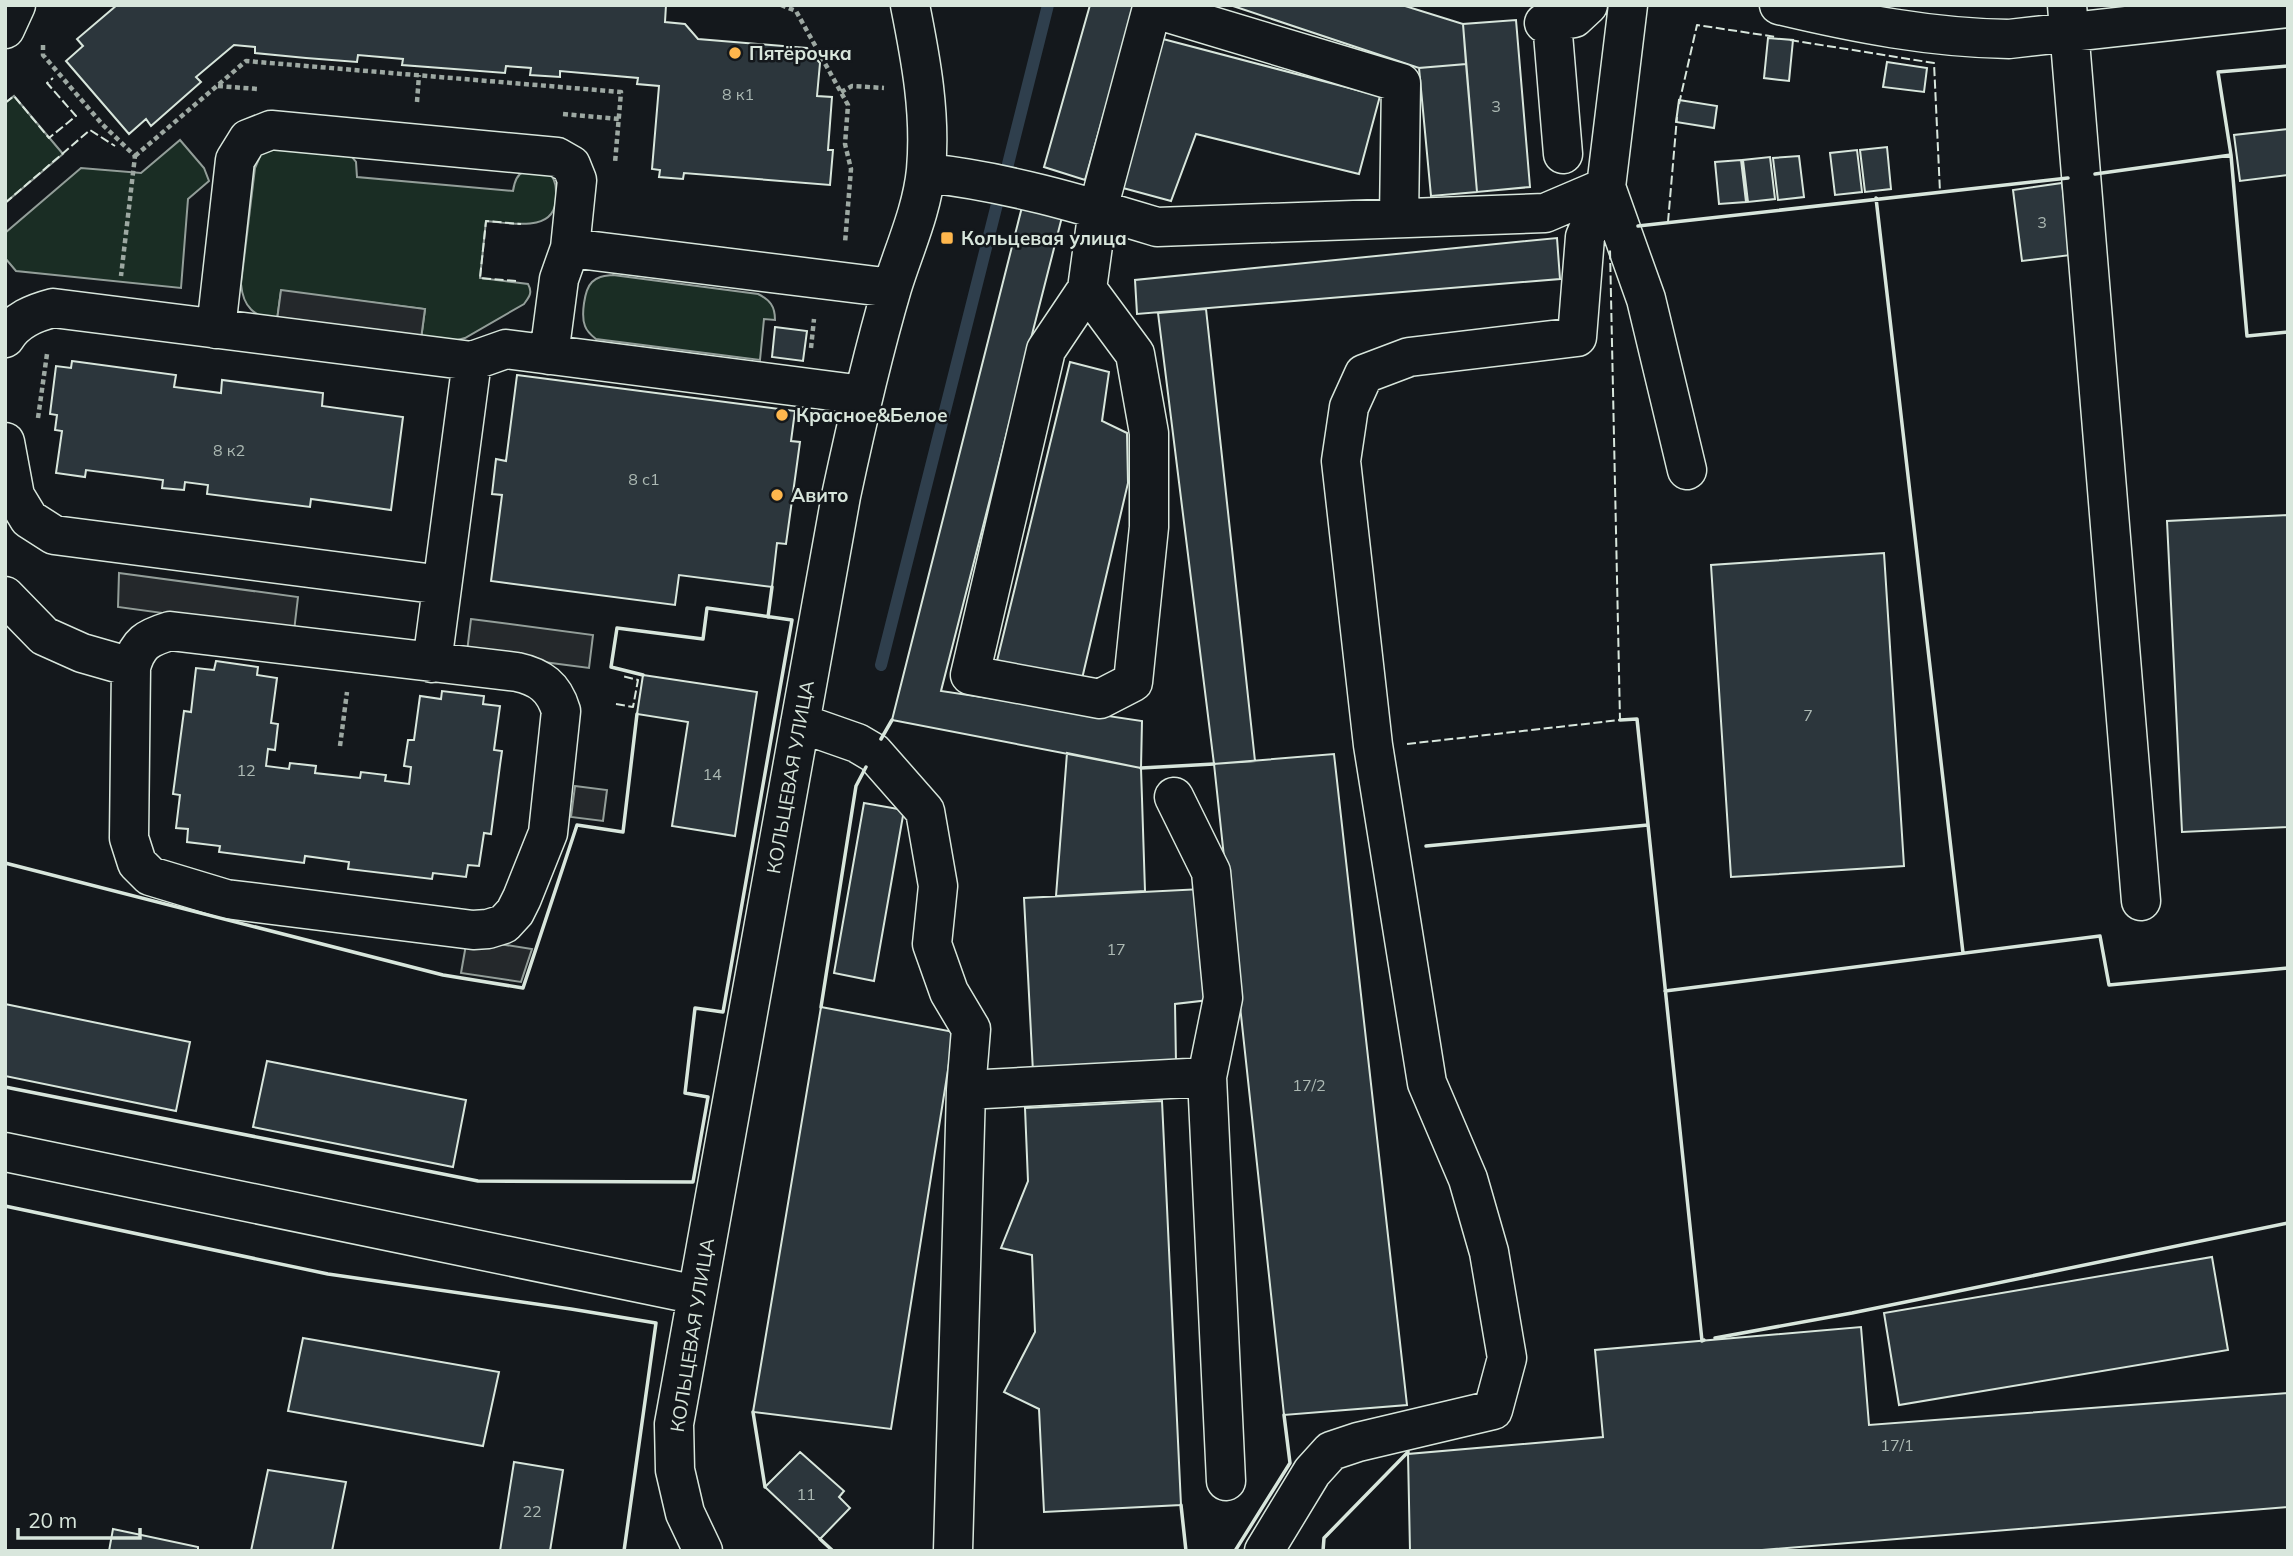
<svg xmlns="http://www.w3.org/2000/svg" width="2293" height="1556" font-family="Mulish,sans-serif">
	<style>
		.green { fill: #1a2d24; stroke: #939e99; stroke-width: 2 }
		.parking { fill: #24282b; stroke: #939e99; stroke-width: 2 }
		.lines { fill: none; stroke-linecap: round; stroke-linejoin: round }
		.stream { stroke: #2f3f4d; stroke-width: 12 }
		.building { fill: #2c363c; stroke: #d8e6dc; stroke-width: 2 }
		.minor-casing { stroke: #d8e6dc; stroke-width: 41 }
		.path { stroke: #9da8a2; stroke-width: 4.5; stroke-dasharray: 5 3.5; stroke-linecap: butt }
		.minor { stroke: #14181c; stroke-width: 38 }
		.fence { stroke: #d8e6dc; stroke-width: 2; stroke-dasharray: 9 3.5; stroke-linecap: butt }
		.wall { stroke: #d8e6dc; stroke-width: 3.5 }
		.poi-dot { fill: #ffb74d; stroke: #14181c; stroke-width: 2.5 }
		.labels { text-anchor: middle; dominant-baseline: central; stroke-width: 5; stroke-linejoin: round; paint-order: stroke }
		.number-label { font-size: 16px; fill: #adbab4 }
		.poi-label { font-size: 19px; font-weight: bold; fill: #d8e6dc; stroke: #14181c; text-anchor: start }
		.street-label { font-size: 19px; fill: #d8e6dc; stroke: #14181c }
	</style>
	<rect width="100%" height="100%" fill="#14181c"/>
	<path class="green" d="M 14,96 L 63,154 L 5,203 L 5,103 Z
		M 180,140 L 204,168 L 209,181 L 188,199 L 181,288 L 16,271 L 5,258 L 5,233 L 81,168 L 141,173 Z
		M 273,145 L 348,152 L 356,162 L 357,177 L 513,191 C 517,164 530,171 551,175 C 556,182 556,187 556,196 C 557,234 511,223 486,221 L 480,278 L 528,284 C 533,293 529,297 524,304 L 465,338 L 450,342 L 421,339 L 425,309 L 281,291 L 277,320 C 254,317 243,307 241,284 L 255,168 L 261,154 Z
		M 613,275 L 758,294 C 770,300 775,306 775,320 L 764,319 L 760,360 L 596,339 C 591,335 587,332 585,326 C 581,316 584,290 592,282 C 598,276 605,276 613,275 Z"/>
	<path class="parking" d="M 281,290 L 425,309 L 421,339 L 277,320 Z
		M 119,573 L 298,597 L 294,631 L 118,607 Z
		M 471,619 L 593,635 L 589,668 L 467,652 Z
		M 575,786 L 607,790 L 603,821 L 571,817 Z
		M 467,939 L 532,949 L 521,982 L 461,973 Z"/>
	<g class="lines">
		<path class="stream" d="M 1006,172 L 1048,5
			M 881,665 L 997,204"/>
	</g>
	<path class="building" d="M 117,5 L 666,5 L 665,22 L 685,24 L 698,39 L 807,48 L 820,63 L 817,96 L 832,97 L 828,150 L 833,150 L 830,185 L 684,173 L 683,179 L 659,177 L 660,170 L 652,169 L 659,86 L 637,84 L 638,78 L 560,71 L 560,77 L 530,75 L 531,68 L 506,66 L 505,73 L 454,69 L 402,65 L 403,59 L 358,55 L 357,62 L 306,58 L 255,53 L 255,47 L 234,45 L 196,77 L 201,82 L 151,126 L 146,119 L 129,134 L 66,61 L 83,46 L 77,39 Z
		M 1090,5 L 1135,5 L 1085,180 L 1044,167 Z
		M 1230,5 L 1402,5 L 1463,24 L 1466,64 L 1419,68 Z
		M 1516,20 L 1530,187 L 1477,192 L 1463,24 Z
		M 1768,38 L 1793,40 L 1789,81 L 1764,78 Z
		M 1163,39 L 1380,96 L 1359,174 L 1196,134 L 1171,201 L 1123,188 Z
		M 1887,62 L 1927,68 L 1924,92 L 1883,87 Z
		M 1466,64 L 1477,192 L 1431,196 L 1419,68 Z
		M 1679,100 L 1717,106 L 1714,128 L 1676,122 Z
		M 2288,129 L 2288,175 L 2240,181 L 2234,135 Z
		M 1887,147 L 1891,189 L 1865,192 L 1860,150 Z
		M 1857,150 L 1862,192 L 1835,195 L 1830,153 Z
		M 1799,156 L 1804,197 L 1778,200 L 1773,158 Z
		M 1770,157 L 1775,199 L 1748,202 L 1743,160 Z
		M 1741,160 L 1746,202 L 1719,204 L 1715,162 Z
		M 2062,183 L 2071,255 L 2022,261 L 2013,190 Z
		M 1022,207 L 1062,217 L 941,691 L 1142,721 L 1141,768 L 892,720 Z
		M 1557,238 L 1560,279 L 1137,314 L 1135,280 Z
		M 1206,309 L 1255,761 L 1214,764 L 1158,313 Z
		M 775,327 L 807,331 L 803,361 L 772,357 Z
		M 72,361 L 176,375 L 174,387 L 221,393 L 222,380 L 323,393 L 322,406 L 403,417 L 391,510 L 311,499 L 310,507 L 207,494 L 208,485 L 185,482 L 184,490 L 162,488 L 163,480 L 86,470 L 85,477 L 56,473 L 62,431 L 55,430 L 57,415 L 50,414 L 56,366 L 71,368 Z
		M 1070,362 L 1109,372 L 1102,421 L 1127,433 L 1128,483 L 1081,683 L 996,665 Z
		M 517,375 L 795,411 L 791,441 L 800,442 L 797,464 L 786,544 L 777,543 L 772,587 L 679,575 L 675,605 L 491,581 L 502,495 L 492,494 L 496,459 L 506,461 Z
		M 2288,515 L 2288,827 L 2182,832 L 2167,521 Z
		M 1884,553 L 1904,866 L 1731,877 L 1711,565 Z
		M 216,661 L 258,667 L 257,675 L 277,678 L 271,723 L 278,724 L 275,750 L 268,749 L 266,766 L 289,769 L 290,763 L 316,766 L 315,773 L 360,778 L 361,772 L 386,775 L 385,781 L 409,784 L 411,767 L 404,766 L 408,740 L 414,740 L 420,696 L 441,699 L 442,691 L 484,696 L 483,704 L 500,706 L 494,750 L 502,751 L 500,765 L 491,834 L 484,833 L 479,866 L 468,865 L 466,877 L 433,873 L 432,879 L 348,869 L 349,862 L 305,856 L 304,863 L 219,852 L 220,846 L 187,842 L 188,829 L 176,828 L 180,795 L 173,794 L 184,711 L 191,712 L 196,668 L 214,670 Z
		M 643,675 L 757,692 L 735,836 L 672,826 L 688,722 L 637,714 Z
		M 1067,753 L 1141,768 L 1145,891 L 1056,896 Z
		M 1334,754 L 1407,1405 L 1284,1415 L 1214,764 Z
		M 864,803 L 904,810 L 874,981 L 834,973 Z
		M 1202,889 L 1209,1000 L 1175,1004 L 1176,1063 L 1033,1072 L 1024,898 Z
		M 5,1004 L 190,1042 L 176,1111 L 5,1076 Z
		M 821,1007 L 954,1032 L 891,1429 L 753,1412 Z
		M 267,1061 L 466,1100 L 453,1167 L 253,1127 Z
		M 1162,1101 L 1181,1505 L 1044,1512 L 1039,1409 L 1004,1392 L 1035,1332 L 1032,1255 L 1001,1248 L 1028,1181 L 1025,1108 Z
		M 2212,1257 L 2228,1350 L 1899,1405 L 1884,1313 Z
		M 1861,1327 L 1869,1425 L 2288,1393 L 2288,1507 L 1750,1551 L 1410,1551 L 1408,1454 L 1603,1437 L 1595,1350 Z
		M 303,1338 L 499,1372 L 483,1446 L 288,1411 Z
		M 800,1452 L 844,1491 L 839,1497 L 850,1508 L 820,1539 L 765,1487 Z
		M 514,1462 L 563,1470 L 550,1551 L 500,1551 Z
		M 268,1470 L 346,1482 L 332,1551 L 251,1551 Z
		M 113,1529 L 198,1547 L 198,1551 L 109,1551 Z"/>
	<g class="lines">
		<defs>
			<path id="minor" d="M 1779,5 C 1854,23 1932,38 2009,39 L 2288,8
				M 2067,5 L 2141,901
				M 1552,22 L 1563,154
				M 1544,23 L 1574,18 L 1588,5
				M 5,29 L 16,5
				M 926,173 C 1004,181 1081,204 1157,227 L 1545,213 L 1606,187 L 1628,5
				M 1606,187 L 1646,299 L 1687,470
				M 570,248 L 892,288
				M 1087,289 L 1135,354 L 1149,433 L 1149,527 L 1133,682 L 1100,699 L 970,675 L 1046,350 L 1087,289 L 1098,209 L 1152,8 L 1401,83 L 1399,218
				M 216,329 L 235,160 L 248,139 L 271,130 L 557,157 L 571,165 L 577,180 L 570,248 L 559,279 L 549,355
				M 5,338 C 16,320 34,313 53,308 L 472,361 L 506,349 L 863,395
				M 5,442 L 15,496 L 29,519 L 54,535 L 442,585
				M 5,596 L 44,636 L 82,653 L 131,667
				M 170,631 L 517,672 C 540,677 554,687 561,711 L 548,833 L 522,898 L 515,912 L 504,924 L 488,929 L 473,930 L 226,899 L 150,876 L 137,863 L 129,838 L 131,667 C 138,643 147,638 170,631 Z
				M 432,663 L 472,361
				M 800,723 L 857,743 L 874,753 L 925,811 L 938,886 L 932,944 L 949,992 L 971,1029 L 966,1090 L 953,1551
				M 1174,797 L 1211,872 L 1223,998 L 1207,1077
				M 966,1090 L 1207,1077 L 1226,1481
				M 5,1152 L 697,1295
				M 703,1551 L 685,1513 L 675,1470 L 674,1424 L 841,496 C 856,426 872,356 892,288 C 904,249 922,211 926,170 C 931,114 921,60 910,5
				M 1264,1551 L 1312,1472 L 1331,1451 L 1358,1442 L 1493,1410 L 1507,1358 L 1489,1252 L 1468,1179 L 1427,1083 L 1373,745 L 1341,461 L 1349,407 L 1364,374 L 1409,357 L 1577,337 L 1585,237 L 1606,187"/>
		</defs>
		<use href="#minor" class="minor-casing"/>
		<path class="path" d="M 781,5 L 796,11 L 848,105 L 845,144 L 851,169 L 845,243
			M 43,45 L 43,55 L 102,124 L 135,156 L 121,276
			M 218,86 L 258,89
			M 841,92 L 852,86 L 884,88
			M 417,102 L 419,75
			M 563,114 L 619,119
			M 135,156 L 246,61 L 621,92 L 615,163
			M 811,348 L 814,319
			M 38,418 L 47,354
			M 340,746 L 347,692"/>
		<use href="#minor" class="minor"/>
		<path class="fence" d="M 1790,40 L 1934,63 L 1940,192
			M 5,103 L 14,96 L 49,138 L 76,116 L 47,83 L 53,78
			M 1679,104 L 1697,25 L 1776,37
			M 5,203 L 90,130 L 115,146
			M 1668,222 L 1677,117
			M 516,281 L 480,278 L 486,221 L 521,224
			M 616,704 L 633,707 L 638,680 L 622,676
			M 1407,744 L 1620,720 L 1610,249"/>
		<path class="wall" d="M 2288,66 L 2218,72 L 2231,155 L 2247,336 L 2288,332
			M 2095,174 L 2231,155
			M 1876,198 L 1963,953
			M 1638,226 L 2068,178
			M 768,617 L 772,587
			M 1620,720 L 1637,719 L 1702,1341 L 1704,1340
			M 881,739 L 892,720
			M 1141,768 L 1214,764
			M 1426,846 L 1648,825
			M 5,863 L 443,975 L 523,988 L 577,825 L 623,832 L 637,714
			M 1665,991 L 2100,936 L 2109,985 L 2288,968
			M 821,1007 L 856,786 L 866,767
			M 5,1087 L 478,1181 L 693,1182 L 708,1097 L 685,1093 L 695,1008 L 723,1012 L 792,620 L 707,608 L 703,639 L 617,628 L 611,667 L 643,675
			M 5,1206 L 328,1274 L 571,1309 L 656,1323 L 624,1551
			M 1715,1338 L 1852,1313 L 2288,1223
			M 753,1412 L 765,1487
			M 1181,1505 L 1186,1551
			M 820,1539 L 833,1551
			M 1235,1551 L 1290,1463 L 1284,1415
			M 1323,1551 L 1324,1538 L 1408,1452"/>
	</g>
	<g class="poi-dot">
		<circle cx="735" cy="53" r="7"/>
		<rect x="940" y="231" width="14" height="14" rx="3.5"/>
		<circle cx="782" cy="415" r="7"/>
		<circle cx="777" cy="495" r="7"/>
	</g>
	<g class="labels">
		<g class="number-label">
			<text x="738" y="94">8 к1</text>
			<text x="1496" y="106">3</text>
			<text x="2042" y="222">3</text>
			<text x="229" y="450">8 к2</text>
			<text x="644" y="479">8 с1</text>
			<text x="1808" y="715">7</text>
			<text x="246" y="770">12</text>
			<text x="712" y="774">14</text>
			<text x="1116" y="949">17</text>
			<text x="1309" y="1085">17/2</text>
			<text x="1897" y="1445">17/1</text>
			<text x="806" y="1494">11</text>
			<text x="532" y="1511">22</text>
		</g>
		<g class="poi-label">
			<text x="749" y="53">Пятёрочка</text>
			<text x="961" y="238">Кольцевая улица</text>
			<text x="796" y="415">Красное&amp;Белое</text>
			<text x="791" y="495">Авито</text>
		</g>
		<g class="street-label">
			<text transform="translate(790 777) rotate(-80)">КОЛЬЦЕВАЯ УЛИЦА</text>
			<text transform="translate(692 1335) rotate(-81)">КОЛЬЦЕВАЯ УЛИЦА</text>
		</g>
	</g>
	<rect width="2293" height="1556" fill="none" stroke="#d8e6dc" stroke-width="14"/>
	<path d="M18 1528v10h122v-10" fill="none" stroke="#d8e6dc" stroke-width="3.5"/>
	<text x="28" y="1528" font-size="21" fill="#d8e6dc" stroke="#14181c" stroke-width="5" paint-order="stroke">20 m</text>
</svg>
